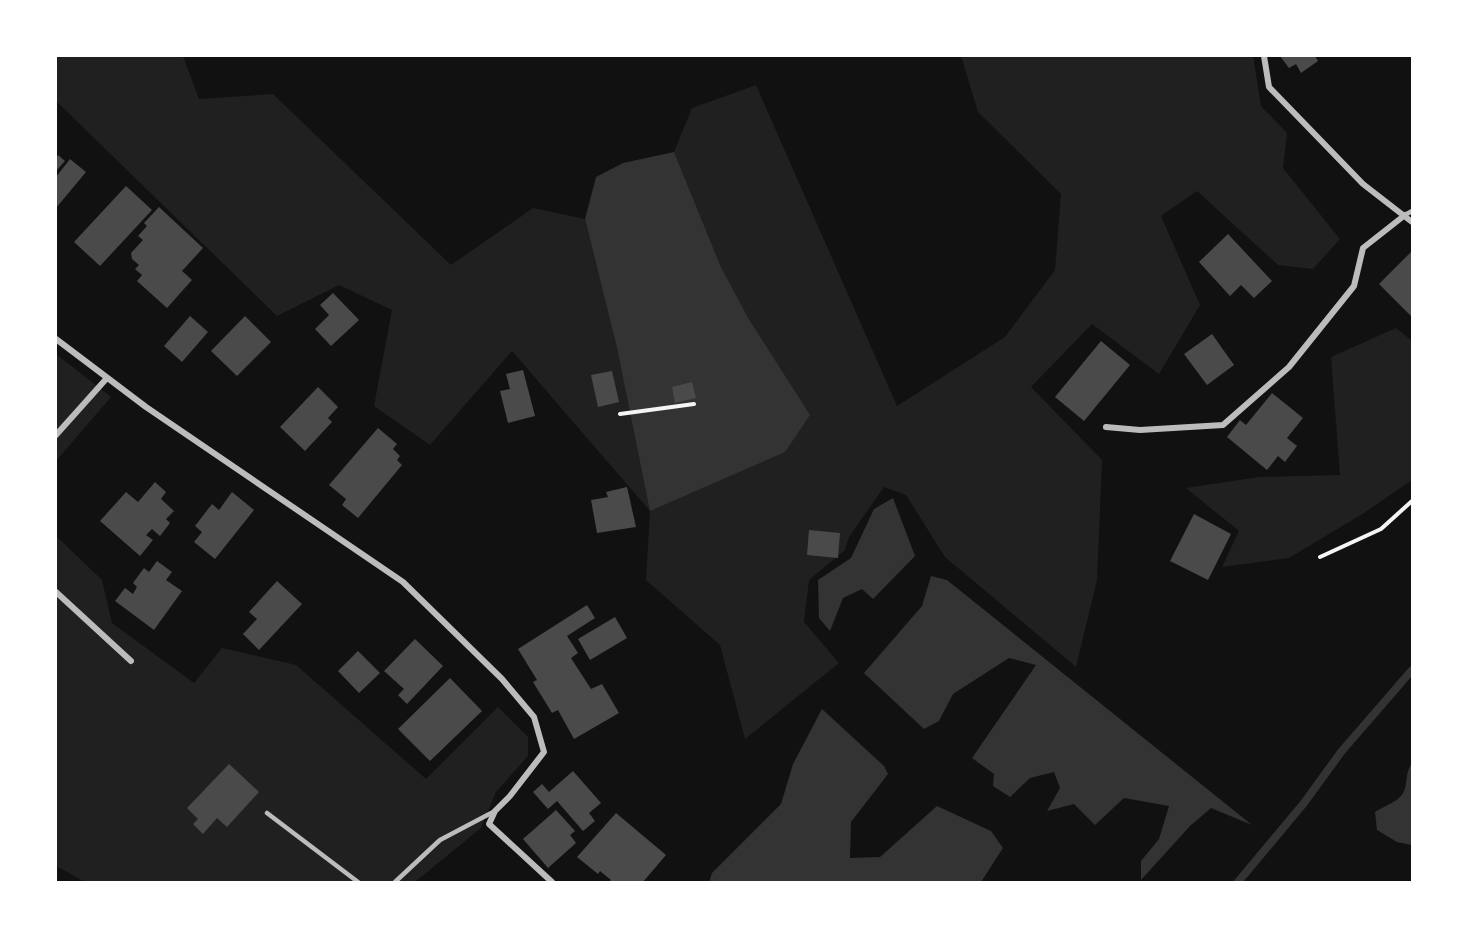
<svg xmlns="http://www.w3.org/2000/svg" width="1468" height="938" font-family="Mulish,sans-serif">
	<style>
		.green { fill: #202020 }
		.water { fill: #333 }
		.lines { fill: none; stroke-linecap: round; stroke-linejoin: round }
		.stream { stroke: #333; stroke-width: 8 }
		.building { fill: #4a4a4a }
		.path { stroke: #f5f5f5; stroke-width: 4 }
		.service { stroke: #bcbcbc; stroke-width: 4.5 }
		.minor { stroke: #bcbcbc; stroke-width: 6 }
	</style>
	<rect width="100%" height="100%" fill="#111"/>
	<path class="green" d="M 56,56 L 183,56 L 199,99 L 273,94 L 451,265 L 533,208 L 585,219 L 618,352 L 750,321 L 721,267 L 674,152 L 692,108 L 756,85 L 897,406 L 1005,337 L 1055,270 L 1061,194 L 978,112 L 961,56 L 1253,56 L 1261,106 L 1287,133 L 1283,168 L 1340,239 L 1313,269 L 1278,265 L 1197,191 L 1161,216 L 1200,305 L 1159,374 L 1092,324 L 1031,387 L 1102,460 L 1097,580 L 1076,667 L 945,557 L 906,495 L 884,487 L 849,537 L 845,550 L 809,580 L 804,622 L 839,663 L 745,739 L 720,645 L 646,580 L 650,511 L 512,351 L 430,445 L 374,406 L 392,310 L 339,285 L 277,316 L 56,101 Z
		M 1396,328 L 1412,341 L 1412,480 L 1364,513 L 1289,558 L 1222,567 L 1239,531 L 1186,488 L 1259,477 L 1340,475 L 1331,357 Z
		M 56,354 L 111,397 L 56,461 Z
		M 56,536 L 102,580 L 112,623 L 194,683 L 222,648 L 296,665 L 426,779 L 498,707 L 528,737 L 528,756 L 496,792 L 481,828 L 415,882 L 85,882 L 56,866 Z"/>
	<path class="water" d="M 674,152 L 721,267 L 750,321 L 810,415 L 785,452 L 650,511 L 618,352 L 585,219 L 596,177 L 623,163 Z
		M 893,498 L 915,556 L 873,599 L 862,589 L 843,598 L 830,631 L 819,618 L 818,580 L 851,558 L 874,509 Z
		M 931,576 L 947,580 L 1252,825 L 1211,808 L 1190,826 L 1141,880 L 1141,861 L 1159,839 L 1169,806 L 1124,798 L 1095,825 L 1074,804 L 1047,811 L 1060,788 L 1054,772 L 1030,778 L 1010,797 L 993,786 L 994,774 L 972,758 L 1036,665 L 1009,658 L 953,694 L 939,721 L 924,729 L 864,673 L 922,606 Z
		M 822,709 L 884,766 L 888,774 L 851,822 L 850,858 L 880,857 L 937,806 L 991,831 L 1003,848 L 981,882 L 709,882 L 712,873 L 781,804 L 793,764 Z
		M 1412,764 L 1412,845 L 1397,842 L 1377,830 L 1375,812 C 1382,807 1395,803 1401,796 C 1409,787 1404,772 1412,764 Z"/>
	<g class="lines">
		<path class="stream" d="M 1238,882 L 1304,803 L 1341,752 L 1412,670"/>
	</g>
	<path class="building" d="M 1280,56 L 1315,56 L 1318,61 L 1301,73 L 1296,64 L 1289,68 Z
		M 58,155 L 65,161 L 56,171 L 56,158 Z
		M 70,159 L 86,172 L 56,208 L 56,177 Z
		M 126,186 L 152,210 L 100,266 L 74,242 Z
		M 159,207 L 203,248 L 182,271 L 192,280 L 167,308 L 137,281 L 142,275 L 135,269 L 139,265 L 132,259 L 131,253 L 143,240 L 138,236 L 147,226 L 144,223 Z
		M 1228,234 L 1272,281 L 1254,298 L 1241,285 L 1230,296 L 1199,262 Z
		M 1412,251 L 1412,317 L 1379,284 Z
		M 333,293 L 359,320 L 331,346 L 315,329 L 329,315 L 320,305 Z
		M 190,316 L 208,332 L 182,362 L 164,346 Z
		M 245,316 L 271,342 L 237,376 L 211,351 Z
		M 1212,334 L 1234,365 L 1207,385 L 1184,354 Z
		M 1101,341 L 1130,365 L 1084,421 L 1055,397 Z
		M 523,370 L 535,416 L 508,423 L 500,391 L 510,389 L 506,374 Z
		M 612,371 L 619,402 L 598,407 L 591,375 Z
		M 692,382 L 696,398 L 675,403 L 672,387 Z
		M 318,387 L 338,407 L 328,418 L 332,422 L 305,451 L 280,427 Z
		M 1272,393 L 1303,418 L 1287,438 L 1297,446 L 1285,462 L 1278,456 L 1267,470 L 1227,437 L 1240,420 L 1246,425 Z
		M 378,428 L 397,444 L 393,449 L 400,456 L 397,460 L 402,465 L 358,518 L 342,505 L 346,499 L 329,485 Z
		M 155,482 L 166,492 L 161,499 L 174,511 L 166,519 L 170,523 L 160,536 L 152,529 L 146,535 L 153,540 L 140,556 L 100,521 L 126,492 L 138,502 Z
		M 627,487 L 636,527 L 597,533 L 591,500 L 608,497 L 606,492 Z
		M 232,492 L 254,510 L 215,559 L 194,542 L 202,532 L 195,526 L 212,504 L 219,510 Z
		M 1194,514 L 1231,534 L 1208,580 L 1170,561 Z
		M 809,530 L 840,533 L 838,558 L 807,555 Z
		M 157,561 L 172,572 L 166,580 L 182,591 L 154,630 L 115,601 L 125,588 L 133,594 L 137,587 L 133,583 L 144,568 L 149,572 Z
		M 277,581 L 302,604 L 259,650 L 243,634 L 257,619 L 249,612 Z
		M 587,605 L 595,618 L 567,636 L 578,653 L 571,658 L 591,689 L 602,684 L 619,713 L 574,739 L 558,710 L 552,713 L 533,682 L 537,680 L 518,649 Z
		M 615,617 L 627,638 L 590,660 L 578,639 Z
		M 415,639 L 443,666 L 407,704 L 398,695 L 404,689 L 384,671 Z
		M 358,651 L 380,673 L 359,693 L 338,671 Z
		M 450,678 L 482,711 L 430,761 L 398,729 Z
		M 229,764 L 259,792 L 227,827 L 217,818 L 203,834 L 193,824 L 198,819 L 187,808 Z
		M 573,771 L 601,803 L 589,813 L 595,821 L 583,831 L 557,801 L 548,809 L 533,792 L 542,784 L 549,792 Z
		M 556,810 L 575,831 L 570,835 L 576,843 L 548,868 L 523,839 Z
		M 616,813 L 666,855 L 643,882 L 609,882 L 611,880 L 600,871 L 598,874 L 577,857 Z"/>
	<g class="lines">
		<path class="path" d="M 620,414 L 694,404
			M 1320,557 L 1381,529 L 1412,501"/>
		<path class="service" d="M 1405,215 L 1412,211
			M 267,813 L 358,882
			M 395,882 L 440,840 L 495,811"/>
		<path class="minor" d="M 1264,56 L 1269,87 L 1363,184 L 1412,222
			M 56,339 L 146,407 L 403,582 L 502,679 L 534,717 L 544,752 L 510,796 L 495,811 L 489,824 L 552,882
			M 1106,427 L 1140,430 L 1223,425 L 1289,367 L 1354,286 L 1363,248 L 1405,215
			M 56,435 L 107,378
			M 56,592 L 131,661"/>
	</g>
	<rect width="1468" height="938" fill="none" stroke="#ffffff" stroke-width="114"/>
</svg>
